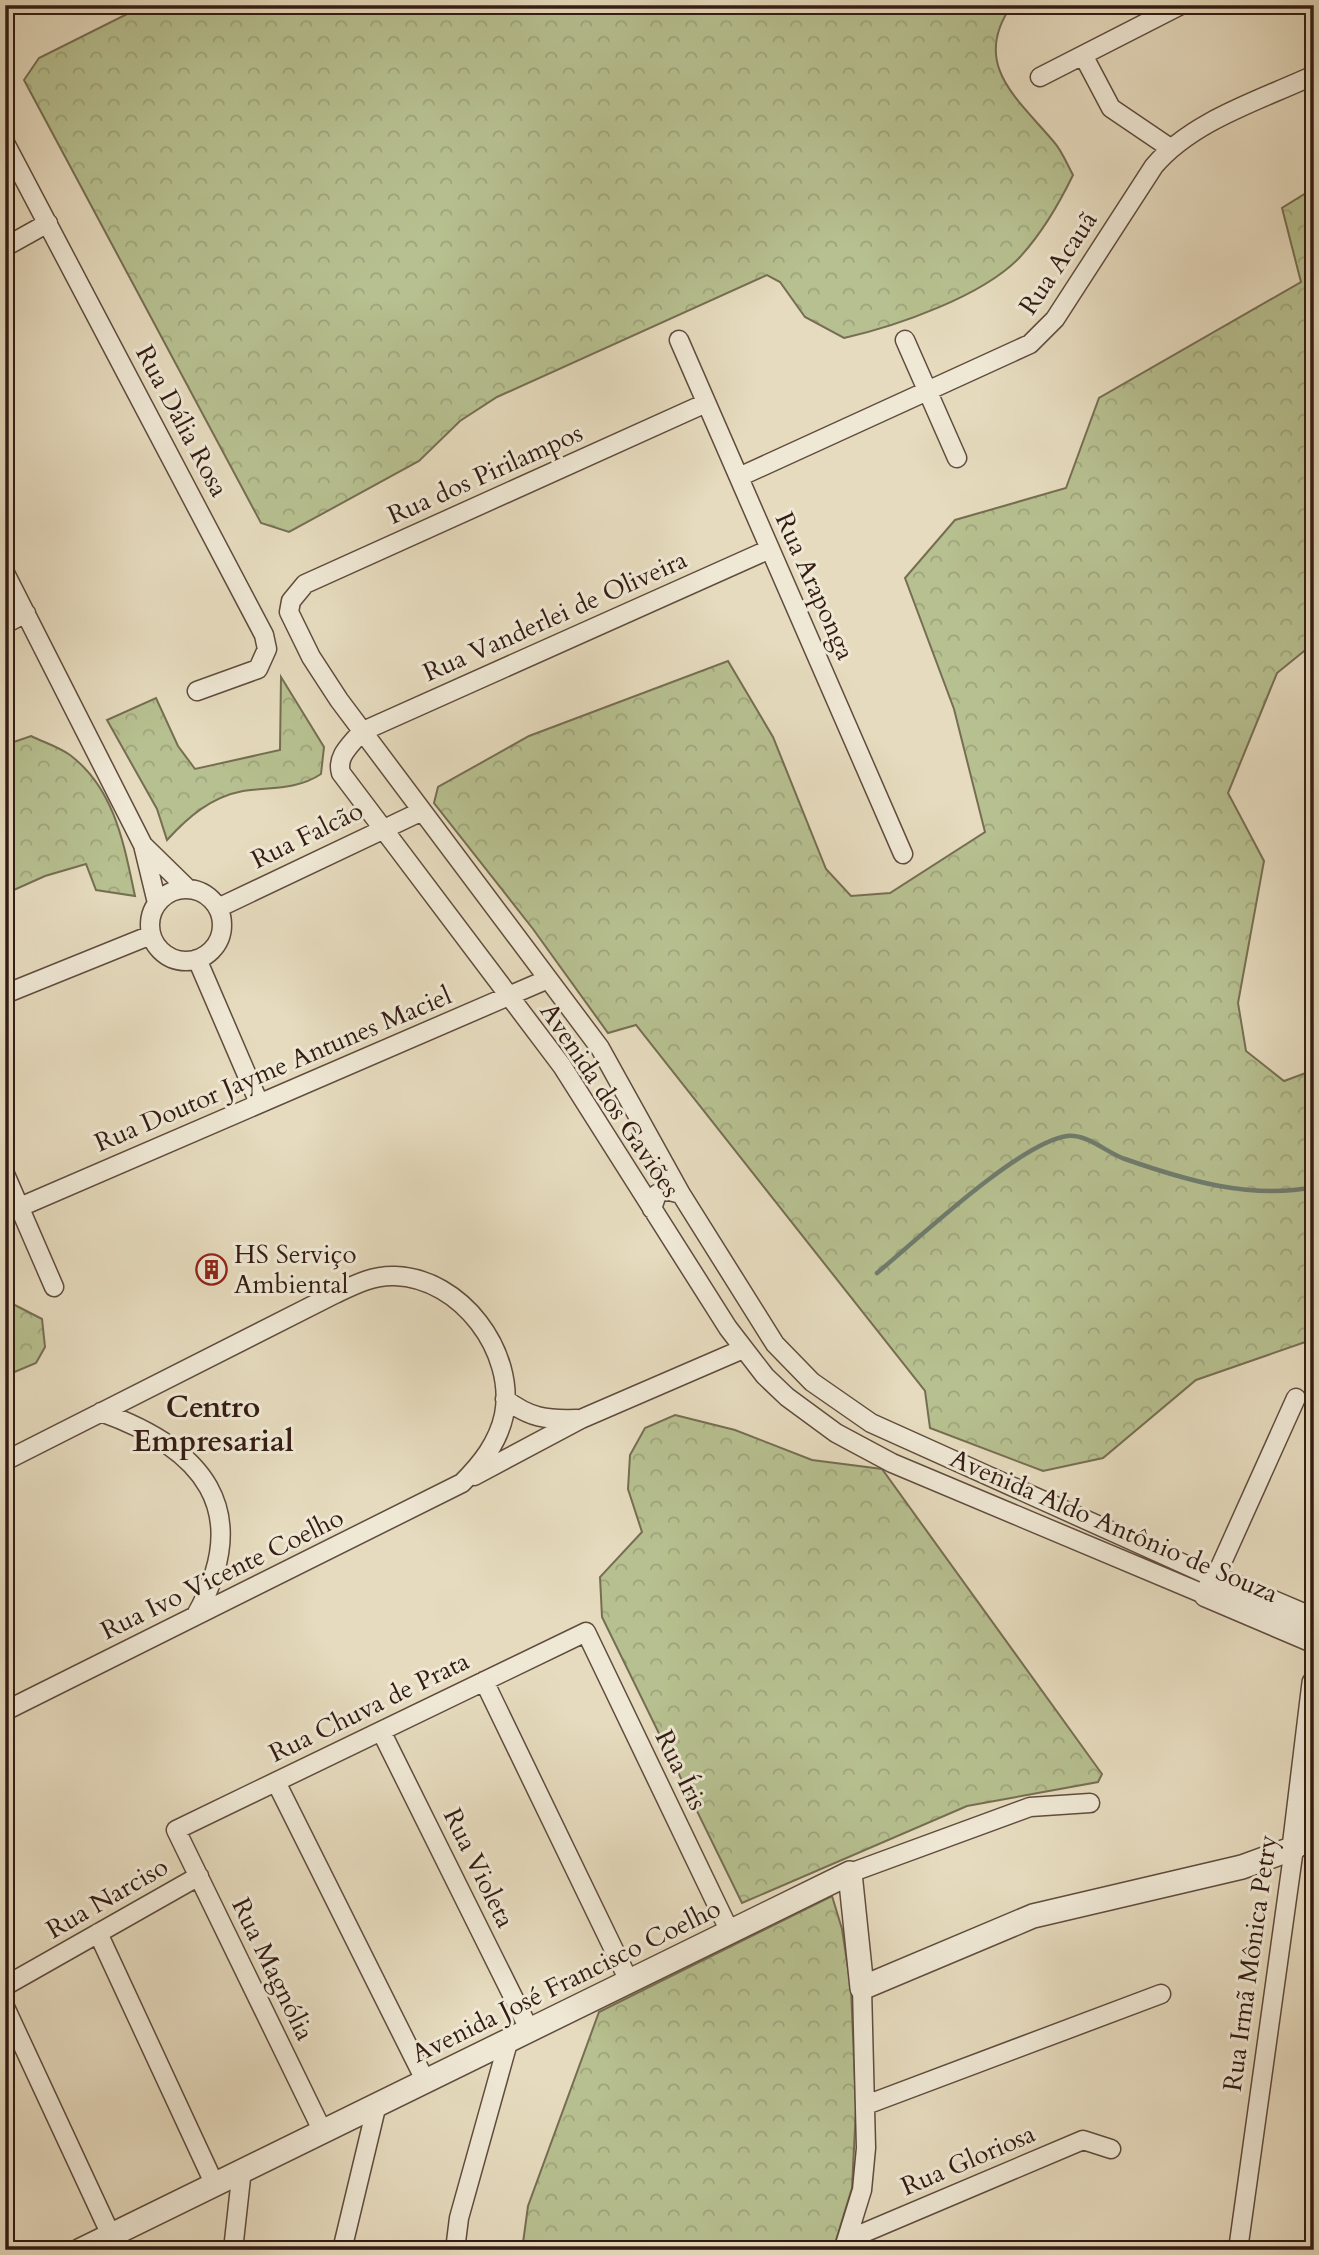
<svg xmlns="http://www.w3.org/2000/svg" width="1319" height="2255" font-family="Cardo,serif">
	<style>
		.forest { fill: url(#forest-crowns); stroke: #766e52; stroke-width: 2 }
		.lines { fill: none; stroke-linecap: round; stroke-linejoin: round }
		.stream { stroke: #6f7c6f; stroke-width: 4.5 }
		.minor-casing { stroke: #604c3e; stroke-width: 21 }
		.tertiary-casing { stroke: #604c3e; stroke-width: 26 }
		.minor { stroke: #efe8d5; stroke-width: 18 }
		.tertiary { stroke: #efe8d5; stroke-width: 23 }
		.labels { text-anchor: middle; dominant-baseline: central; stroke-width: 6; stroke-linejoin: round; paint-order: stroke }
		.street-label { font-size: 26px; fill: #341c13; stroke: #efe8d5 }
		.poi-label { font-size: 26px; fill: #341c13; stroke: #efe8d5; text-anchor: start }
		.quarter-label { font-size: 30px; font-weight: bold; fill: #341c13; stroke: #efe8d5 }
	</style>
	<defs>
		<pattern id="forest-crowns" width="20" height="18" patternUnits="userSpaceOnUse" patternTransform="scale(1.75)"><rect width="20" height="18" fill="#b7c090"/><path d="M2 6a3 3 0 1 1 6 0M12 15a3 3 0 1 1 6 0" fill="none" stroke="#9ea47b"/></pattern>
	</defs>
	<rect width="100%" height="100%" fill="#e6dbbe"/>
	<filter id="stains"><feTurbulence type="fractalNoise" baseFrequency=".00286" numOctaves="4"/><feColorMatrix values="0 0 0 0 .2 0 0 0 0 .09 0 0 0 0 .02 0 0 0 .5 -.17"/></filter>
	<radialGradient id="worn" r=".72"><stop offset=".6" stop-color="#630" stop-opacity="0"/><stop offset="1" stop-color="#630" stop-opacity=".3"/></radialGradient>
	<path class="forest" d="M 145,5 L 1012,5 C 970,64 1018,99 1054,142 C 1062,151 1067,164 1073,175 C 1059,204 1042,233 1020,257 C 983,296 897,326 844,338 L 805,317 L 780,282 L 767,275 L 497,397 L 460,421 L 419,461 L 289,532 L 261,523 L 24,80 L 39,58 Z
		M 1314,188 L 1314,643 L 1277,673 L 1228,793 L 1264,861 L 1238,1003 L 1246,1051 L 1284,1081 L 1314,1070 L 1314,1339 L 1196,1380 L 1103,1458 L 1043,1471 L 930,1428 L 925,1391 L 636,1025 L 608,1033 L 533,929 L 434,803 L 438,787 L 529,736 L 728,661 L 773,737 L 826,869 L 851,896 L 890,893 L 985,832 L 954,709 L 905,578 L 955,520 L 1066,488 L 1099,398 L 1301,282 L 1282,208 Z
		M 281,677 L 324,747 L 321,774 C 297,790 271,787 243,791 C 211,797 188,817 167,840 L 157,809 L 107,720 L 156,698 L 178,746 L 195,769 L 280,750 Z
		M 31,736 C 43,742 59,747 70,755 C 115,789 124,845 135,896 L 96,890 L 86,864 L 45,876 L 5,894 L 5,745 Z
		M 5,1300 L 42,1319 L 45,1347 L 36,1363 L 5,1376 Z
		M 675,1415 L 735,1430 L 812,1460 L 882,1469 L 1102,1774 L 1098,1782 L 967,1806 L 742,1903 L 602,1617 L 600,1577 L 642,1532 L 628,1489 L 630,1455 L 645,1428 Z
		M 832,1896 L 842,1929 L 851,1988 L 856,2108 L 852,2188 L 833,2250 L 522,2250 L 528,2206 L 599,2012 Z"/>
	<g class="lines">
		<path class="stream" d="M 877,1273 C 917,1240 1019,1143 1067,1136 C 1088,1134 1107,1153 1125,1159 C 1185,1180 1251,1200 1314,1187"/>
		<defs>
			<path id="minor" d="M 1083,55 L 1111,108 L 1170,148
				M 1040,77 L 1181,5
				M 5,143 L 264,635 L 267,649 L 258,669 L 197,691
				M 5,247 L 48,223
				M 679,340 L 903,854
				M 905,340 L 957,458
				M 706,403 L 305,584 L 291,601 L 289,612 L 311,657 L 339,700 L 600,1048 L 681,1194 L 775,1344 L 812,1382 L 871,1423 L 1215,1578 L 1296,1398
				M 739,477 L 1030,344 L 1055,319 L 1154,166 C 1193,120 1261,100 1314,75
				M 770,549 L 361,732 C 351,745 336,756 341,773 L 562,1066 L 728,1328 L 765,1376 L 787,1397 L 836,1433 L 892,1463 L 1206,1595
				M 5,573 L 143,845 L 157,903
				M 5,624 L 26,613
				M 143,845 L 188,889
				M150 925a36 36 0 1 1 72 0a36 36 0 1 1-72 0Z
				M 218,908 L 420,812
				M 197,959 L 259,1103
				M 5,994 L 151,935
				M 5,1174 L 54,1287
				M 20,1207 L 548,979
				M 652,1209 L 657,1194 L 666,1190 L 681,1194
				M 505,1399 C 530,1418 546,1420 577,1419
				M 101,1412 C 202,1448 255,1509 196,1615
				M 5,1461 L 335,1294 C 354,1285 373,1275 395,1276 C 461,1278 516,1352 504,1415 C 498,1443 481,1464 462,1483 L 5,1711
				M 474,1476 L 581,1419 L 743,1349
				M 484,1681 L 629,1981
				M 381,1731 L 529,2029
				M 276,1782 L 425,2080
				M 850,1873 L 1030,1807 L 1090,1803
				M 98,1933 L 214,2183
				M 5,1986 L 199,1876
				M 5,2007 L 110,2233 L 111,2250
				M 866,2105 L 1161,1994
				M 322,2130 L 176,1830 L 586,1632 L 730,1932
				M 847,2240 L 1083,2140 L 1111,2149
				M 844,2248 L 862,2190 L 866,2148 L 862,1988
				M 233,2250 L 242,2169
				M 342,2250 L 377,2104
				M 455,2250 L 459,2218 L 509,2039
				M 1238,2250 L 1294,1848 L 1314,1843"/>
			<path id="tertiary" d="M 1314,1620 L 1215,1578 L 1206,1595 L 1314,1641
				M 81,2250 L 850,1873 L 862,1988 L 1033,1916 L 1242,1867 L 1294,1848 L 1314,1683"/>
		</defs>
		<use href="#minor" class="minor-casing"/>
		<use href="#tertiary" class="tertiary-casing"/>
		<use href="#minor" class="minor"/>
		<use href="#tertiary" class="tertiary"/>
	</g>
	<defs>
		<symbol id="building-ring" viewBox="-11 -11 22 22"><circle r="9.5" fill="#efe8d5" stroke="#8f2418" stroke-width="1.5"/><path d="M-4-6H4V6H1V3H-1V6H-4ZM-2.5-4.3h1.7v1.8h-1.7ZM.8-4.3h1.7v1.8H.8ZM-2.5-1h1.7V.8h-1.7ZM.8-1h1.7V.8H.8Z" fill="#8f2418"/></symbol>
	</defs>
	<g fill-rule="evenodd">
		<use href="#building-ring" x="194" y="1252" width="35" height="35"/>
	</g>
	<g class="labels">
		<g class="street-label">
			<text transform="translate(1058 263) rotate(-56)">Rua Acauã</text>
			<text transform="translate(182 421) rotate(62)">Rua Dália Rosa</text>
			<text transform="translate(485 474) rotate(-24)">Rua dos Pirilampos</text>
			<text transform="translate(815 586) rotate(66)">Rua Araponga</text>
			<text transform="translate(555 616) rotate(-24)">Rua Vanderlei de Oliveira</text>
			<text transform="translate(307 835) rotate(-26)">Rua Falcão</text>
			<text transform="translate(273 1069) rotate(-23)">Rua Doutor Jayme Antunes Maciel</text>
			<text transform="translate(610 1100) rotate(56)">Avenida dos Gaviões</text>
			<text transform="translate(1114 1526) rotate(23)">Avenida Aldo Antônio de Souza</text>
			<text transform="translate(222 1574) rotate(-26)">Rua Ivo Vicente Coelho</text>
			<text transform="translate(369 1707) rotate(-26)">Rua Chuva de Prata</text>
			<text transform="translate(681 1770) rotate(64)">Rua Íris</text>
			<text transform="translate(479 1868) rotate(64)">Rua Violeta</text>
			<text transform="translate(107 1898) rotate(-30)">Rua Narciso</text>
			<text transform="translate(1250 1963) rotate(-82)">Rua Irmã Mônica Petry</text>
			<text transform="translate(273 1969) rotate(64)">Rua Magnólia</text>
			<text transform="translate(566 1981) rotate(-26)">Avenida José Francisco Coelho</text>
			<text transform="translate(968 2160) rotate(-23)">Rua Gloriosa</text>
		</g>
		<g class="poi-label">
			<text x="234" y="1254">HS Serviço<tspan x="234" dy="30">Ambiental</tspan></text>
		</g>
		<g class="quarter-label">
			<text x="213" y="1407">Centro<tspan x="213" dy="34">Empresarial</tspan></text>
		</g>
	</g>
	<rect width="1319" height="2255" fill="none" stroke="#e6dbbe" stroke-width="28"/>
	<rect x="7" y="7" width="1305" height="2241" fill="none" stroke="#341c13" stroke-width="3.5"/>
	<rect x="14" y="14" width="1291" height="2227" fill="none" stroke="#341c13" stroke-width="2"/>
	<rect width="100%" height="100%" filter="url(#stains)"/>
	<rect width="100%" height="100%" fill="url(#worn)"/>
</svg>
